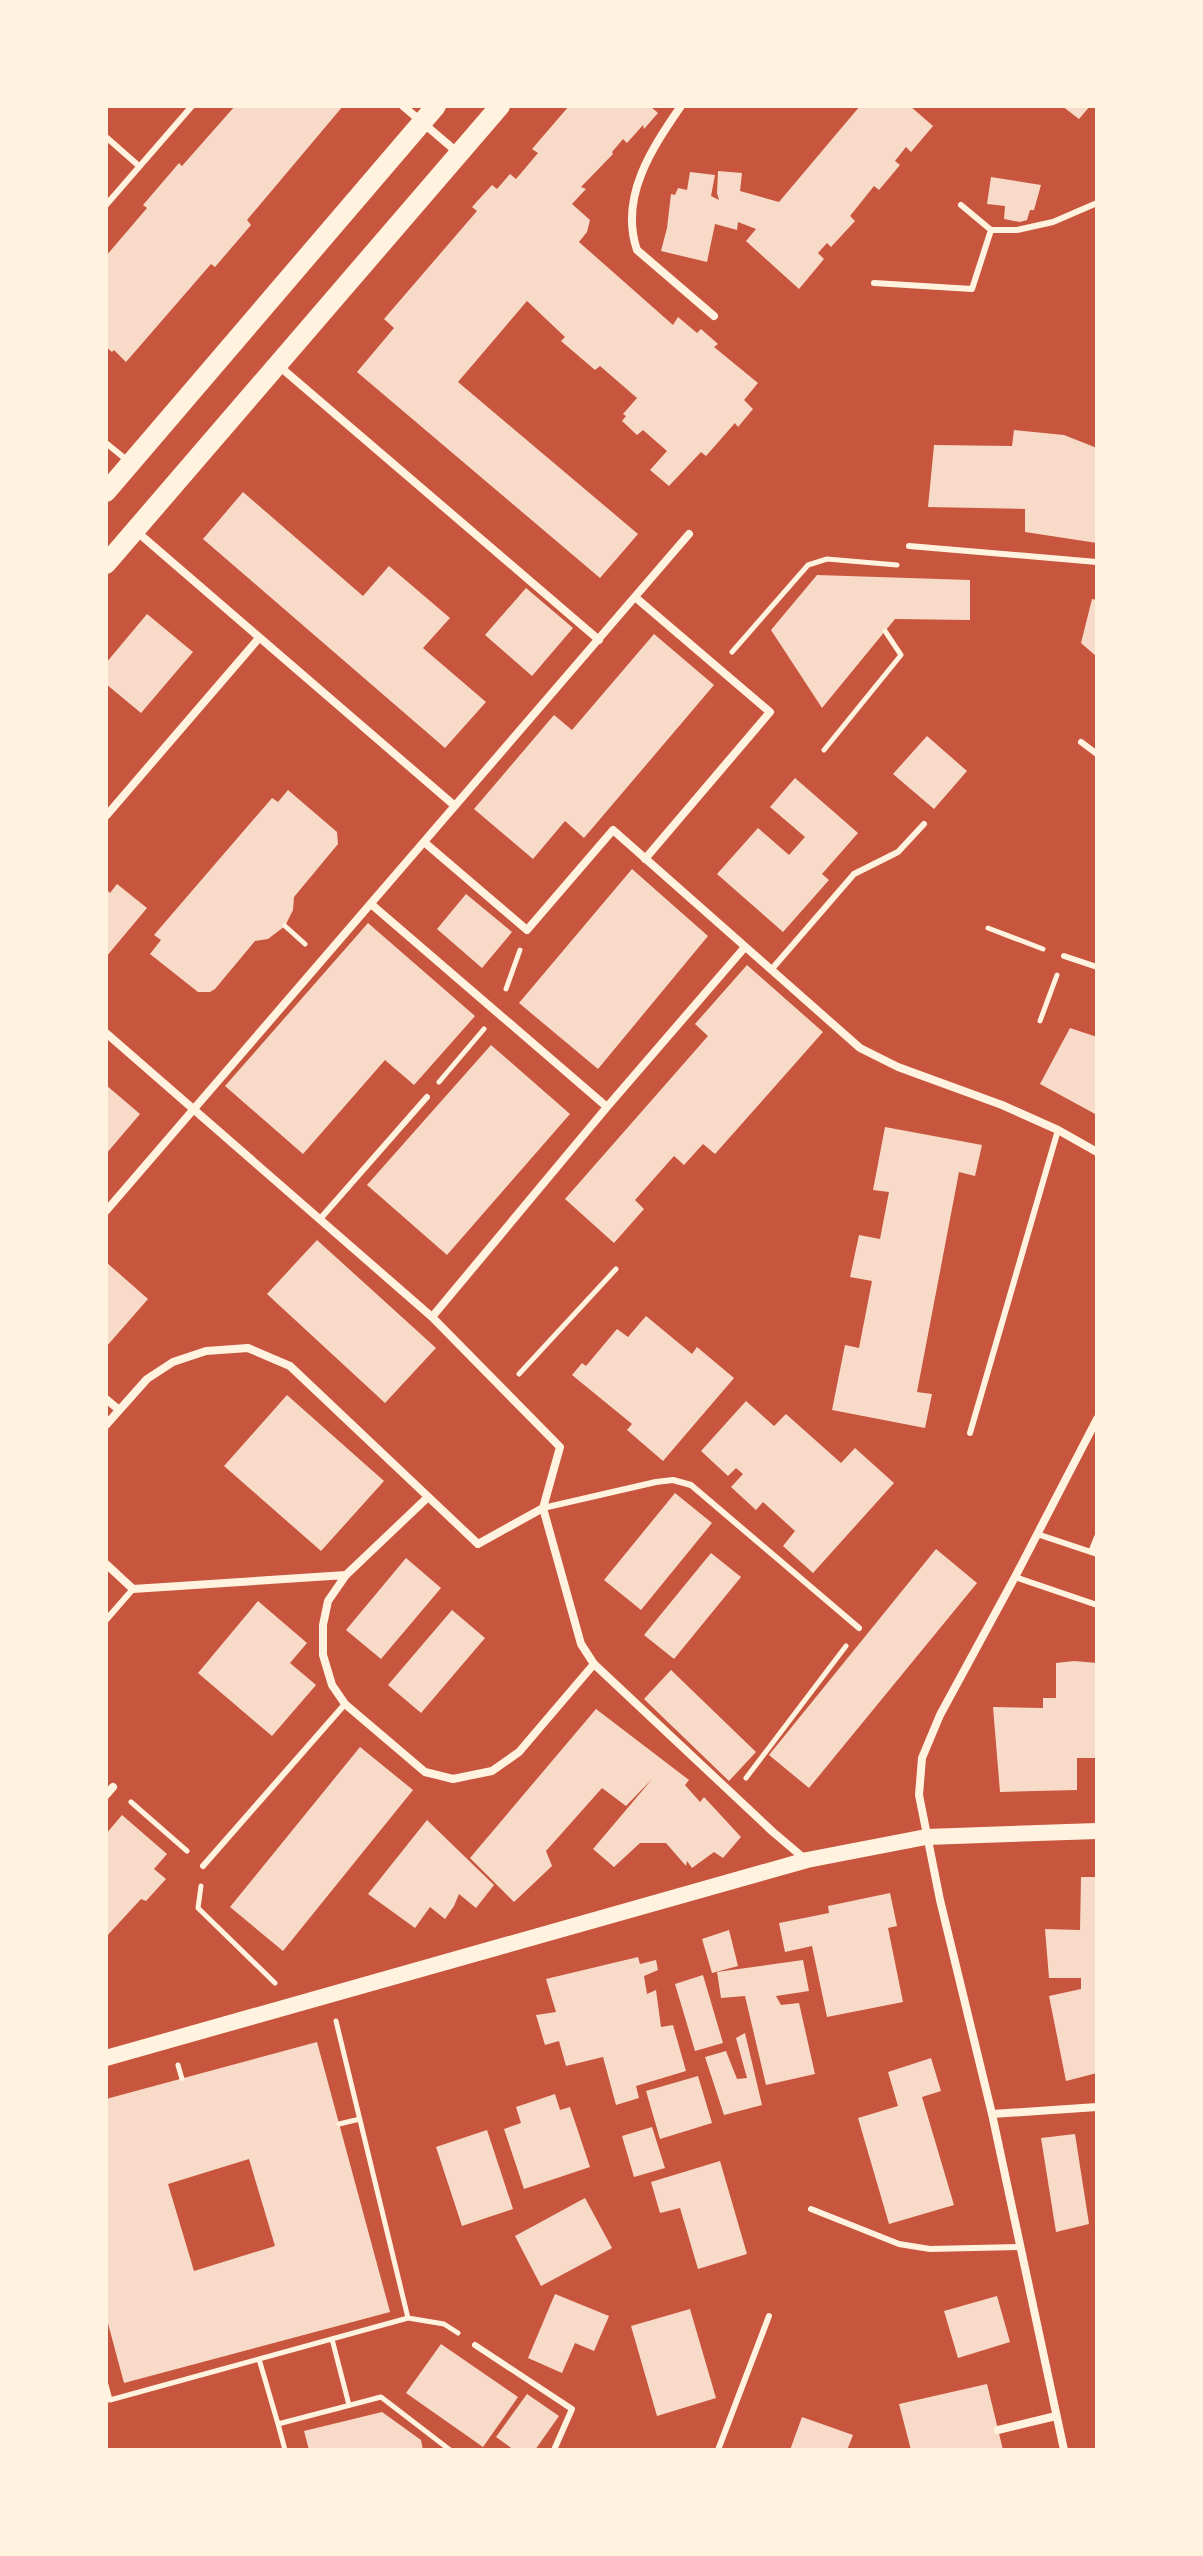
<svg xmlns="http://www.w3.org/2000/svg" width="1203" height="2556" font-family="Figtree,sans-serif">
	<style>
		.building { fill: #f7dbc8; fill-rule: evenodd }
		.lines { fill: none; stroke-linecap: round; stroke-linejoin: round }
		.path { stroke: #fff3e0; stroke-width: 5 }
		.service { stroke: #fff3e0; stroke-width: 6 }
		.minor { stroke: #fff3e0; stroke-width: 8 }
		.secondary { stroke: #fff3e0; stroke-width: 16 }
		.primary { stroke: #fff3e0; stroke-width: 20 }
	</style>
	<rect width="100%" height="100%" fill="#c8553d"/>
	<path class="building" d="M 235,106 L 343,106 L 247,220 L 251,225 L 215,267 L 211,264 L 126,362 L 114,350 L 112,352 L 106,347 L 106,256 L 147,208 L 143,205 L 179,163 L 182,166 Z
		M 569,106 L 650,106 L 658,113 L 644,129 L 643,125 L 627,143 L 623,139 L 612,152 L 613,154 L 581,187 L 586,189 L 572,204 L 590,220 L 587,232 L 579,242 L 673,325 L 678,317 L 697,333 L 701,329 L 718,344 L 714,347 L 758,383 L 744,400 L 753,409 L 738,427 L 735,423 L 706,456 L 701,452 L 669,486 L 650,470 L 667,451 L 643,430 L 637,435 L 622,421 L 626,416 L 623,414 L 637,398 L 600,366 L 595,370 L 561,341 L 565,337 L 527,301 L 458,382 L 638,534 L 600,578 L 357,372 L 394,328 L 384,319 L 477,211 L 472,207 L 492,185 L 497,189 L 510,174 L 516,179 L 538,153 L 532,149 Z
		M 860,106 L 910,106 L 933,126 L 911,152 L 906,147 L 895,161 L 900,165 L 879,190 L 874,186 L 850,216 L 855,221 L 831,247 L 827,243 L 818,253 L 824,259 L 799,289 L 746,241 L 756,229 L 738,222 L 737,230 L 715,224 L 707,262 L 661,251 L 667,228 L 671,194 L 675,195 L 678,188 L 687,190 L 690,172 L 715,175 L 711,196 L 719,200 L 717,193 L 718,171 L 742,173 L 740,191 L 779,202 Z
		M 1062,106 L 1090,106 L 1079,119 Z
		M 991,177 L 1041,185 L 1034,210 L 1030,210 L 1027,220 L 1020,222 L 1004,219 L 1005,206 L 987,204 Z
		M 1014,430 L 1064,435 L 1097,448 L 1097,543 L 1025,532 L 1025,509 L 928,507 L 934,445 L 1012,446 Z
		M 243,492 L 363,596 L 389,566 L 450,618 L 423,648 L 486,702 L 445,748 L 203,539 Z
		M 817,575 L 970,580 L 970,620 L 895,619 L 822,708 L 771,630 Z
		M 526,588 L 573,628 L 532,676 L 485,635 Z
		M 1092,599 L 1097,600 L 1097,657 L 1081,643 Z
		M 147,614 L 193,652 L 141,713 L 106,684 L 106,663 Z
		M 654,634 L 714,685 L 584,838 L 565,821 L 533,859 L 474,809 L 554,715 L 572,730 Z
		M 927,736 L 967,771 L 934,809 L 893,774 Z
		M 795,778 L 858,833 L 822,874 L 829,880 L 783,932 L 717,874 L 758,828 L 789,855 L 805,837 L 770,807 Z
		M 288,790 L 337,832 L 338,844 L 294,897 L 293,910 L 285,926 L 268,939 L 255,941 L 215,989 L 210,992 L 198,992 L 150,954 L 161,940 L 154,935 L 272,798 L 278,802 Z
		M 632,869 L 708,936 L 598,1069 L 519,1003 Z
		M 117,884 L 147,908 L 106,957 L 106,889 L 110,893 Z
		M 466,894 L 512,932 L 482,968 L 437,929 Z
		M 368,923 L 475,1016 L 414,1085 L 385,1060 L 303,1154 L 225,1086 Z
		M 747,965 L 823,1032 L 715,1154 L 703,1144 L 684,1165 L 674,1156 L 635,1200 L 644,1209 L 614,1243 L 565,1199 L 708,1036 L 695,1024 Z
		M 1070,1028 L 1097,1037 L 1097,1115 L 1040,1084 Z
		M 491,1045 L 570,1114 L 447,1255 L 367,1185 Z
		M 106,1085 L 140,1114 L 106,1154 Z
		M 885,1127 L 982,1145 L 975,1176 L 959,1172 L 917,1392 L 932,1394 L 925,1428 L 832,1410 L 845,1345 L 859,1348 L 872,1281 L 850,1277 L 859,1235 L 880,1239 L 889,1192 L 873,1190 Z
		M 317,1240 L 436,1348 L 385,1403 L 267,1294 Z
		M 106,1262 L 148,1299 L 106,1347 Z
		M 646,1316 L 692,1354 L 697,1347 L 734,1378 L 663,1461 L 627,1430 L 632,1424 L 572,1375 L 582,1363 L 586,1366 L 617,1329 L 628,1337 Z
		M 287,1395 L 384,1481 L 321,1551 L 224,1466 Z
		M 746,1401 L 774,1426 L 786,1414 L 841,1463 L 855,1448 L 894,1483 L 813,1573 L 783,1546 L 795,1531 L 763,1502 L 756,1510 L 731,1487 L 743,1474 L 736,1468 L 728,1476 L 701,1451 Z
		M 675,1493 L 712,1523 L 641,1610 L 604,1580 Z
		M 936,1549 L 977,1583 L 809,1788 L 769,1755 Z
		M 711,1553 L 741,1577 L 674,1659 L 644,1635 Z
		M 406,1558 L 441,1588 L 381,1659 L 346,1630 Z
		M 258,1601 L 307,1643 L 290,1663 L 316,1685 L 272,1736 L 198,1673 Z
		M 452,1610 L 485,1638 L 421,1713 L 388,1685 Z
		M 1074,1661 L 1097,1663 L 1097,1758 L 1077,1758 L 1077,1790 L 1000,1792 L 993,1707 L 1043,1708 L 1043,1698 L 1056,1698 L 1056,1663 Z
		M 671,1670 L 756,1752 L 729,1781 L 644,1699 Z
		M 596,1709 L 689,1780 L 685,1785 L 700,1802 L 704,1797 L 741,1837 L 723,1858 L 714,1852 L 692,1868 L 687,1861 L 686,1866 L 666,1843 L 640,1843 L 614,1867 L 593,1849 L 653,1778 L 626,1806 L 602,1788 L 546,1851 L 552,1866 L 514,1902 L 470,1858 Z
		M 360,1747 L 413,1790 L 283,1951 L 230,1907 Z
		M 122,1815 L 167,1854 L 154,1869 L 166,1879 L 146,1901 L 141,1899 L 106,1937 L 106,1834 Z
		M 427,1820 L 494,1885 L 476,1908 L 459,1894 L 454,1906 L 445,1919 L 430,1907 L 415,1928 L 368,1894 Z
		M 1081,1877 L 1097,1877 L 1097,2073 L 1066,2081 L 1049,1996 L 1081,1989 L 1081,1978 L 1049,1978 L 1045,1929 L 1080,1930 Z
		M 890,1893 L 897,1926 L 888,1928 L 903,2002 L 827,2017 L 812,1946 L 785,1952 L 779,1923 L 829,1913 L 828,1906 Z
		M 729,1930 L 738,1966 L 712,1973 L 702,1939 Z
		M 638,1957 L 640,1964 L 656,1960 L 658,1970 L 644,1976 L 647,1994 L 656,1990 L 661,2027 L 673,2025 L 686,2071 L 636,2086 L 639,2098 L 616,2105 L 603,2057 L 566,2066 L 559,2041 L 545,2045 L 536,2015 L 556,2012 L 546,1979 Z
		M 803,1960 L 809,1991 L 776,1996 L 781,2005 L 799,2003 L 815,2074 L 766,2085 L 745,1996 L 721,1998 L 717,1972 Z
		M 703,1975 L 723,2043 L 695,2051 L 675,1984 Z
		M 745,2033 L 762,2105 L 724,2115 L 705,2057 L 726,2051 L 737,2079 L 747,2078 L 736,2038 Z
		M 317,2042 L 390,2312 L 124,2383 L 106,2316 L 106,2099 ZM 249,2159 L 275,2246 L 194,2271 L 168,2184 Z
		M 931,2058 L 941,2091 L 922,2097 L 954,2205 L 889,2224 L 858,2118 L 898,2106 L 888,2072 Z
		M 698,2076 L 712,2123 L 660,2139 L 646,2091 Z
		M 555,2094 L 560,2110 L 570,2107 L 590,2167 L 524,2189 L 504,2129 L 521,2123 L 516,2107 Z
		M 652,2127 L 665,2168 L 634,2177 L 622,2136 Z
		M 487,2130 L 513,2209 L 462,2226 L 436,2147 Z
		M 1075,2134 L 1089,2224 L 1056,2232 L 1041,2138 Z
		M 720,2161 L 747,2254 L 698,2269 L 680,2208 L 660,2213 L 651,2182 Z
		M 585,2198 L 612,2248 L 541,2286 L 515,2236 Z
		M 555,2294 L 609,2316 L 594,2351 L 575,2343 L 562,2373 L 528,2358 Z
		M 997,2296 L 1010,2342 L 958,2358 L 944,2311 Z
		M 690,2309 L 716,2398 L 657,2416 L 631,2326 Z
		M 441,2344 L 518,2397 L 483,2447 L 406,2393 Z
		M 987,2384 L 1003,2450 L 911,2450 L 899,2404 Z
		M 527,2394 L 559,2416 L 535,2450 L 514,2450 L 496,2437 Z
		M 382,2412 L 421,2440 L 423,2450 L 309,2450 L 304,2431 Z
		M 802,2417 L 853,2435 L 847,2450 L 790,2450 Z"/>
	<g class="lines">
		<path class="path" d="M 732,652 L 808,565 L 827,559 L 897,565
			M 824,750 L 901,655 L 885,631
			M 285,926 L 305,944
			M 988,928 L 1043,949
			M 506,989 L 520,950
			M 1040,1021 L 1057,975
			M 439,1082 L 484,1029
			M 519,1374 L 616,1269
			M 746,1778 L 846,1646
			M 131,1802 L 187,1851
			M 201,1886 L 198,1908 L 275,1983
			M 178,2065 L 182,2079
			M 339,2124 L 360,2119
			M 408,2318 L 444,2324 L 458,2333
			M 332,2339 L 349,2405
			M 259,2359 L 278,2424
			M 106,2385 L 110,2400 L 408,2318 L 336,2021
			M 285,2450 L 278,2424 L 381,2397 L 450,2450"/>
		<path class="service" d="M 106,137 L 139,166
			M 106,205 L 192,106
			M 961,205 L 991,230
			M 874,283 L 972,289 L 991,230 L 1017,230 L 1053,222 L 1097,203
			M 106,443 L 128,461
			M 909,546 L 1097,562
			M 1081,742 L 1097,754
			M 1064,956 L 1097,967
			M 771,970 L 854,874 L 898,852 L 924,824
			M 320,1219 L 427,1097
			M 970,1433 L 1058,1130
			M 543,1508 L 656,1482 L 673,1480 L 691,1485 L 859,1628
			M 1037,1534 L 1097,1554
			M 1091,1552 L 1097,1537
			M 1015,1577 L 1097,1605
			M 106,1620 L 133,1589
			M 203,1866 L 345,1704
			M 811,2209 L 899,2244 L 930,2249 L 1020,2247
			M 475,2345 L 572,2409 L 554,2450
			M 718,2450 L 769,2316"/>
		<path class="minor" d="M 403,106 L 457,152
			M 681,106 C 652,148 619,197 637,250 L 714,316
			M 279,366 L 599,640
			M 136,531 L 455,806
			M 635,597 L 770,712 L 645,859
			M 106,816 L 259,638
			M 424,842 L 527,930 L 613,830 L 860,1048 L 898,1067 L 1002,1105 L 1058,1130 L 1097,1152
			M 371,904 L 607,1107
			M 106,1033 L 432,1317 L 560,1447 L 543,1508 L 581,1644 L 594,1664 L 773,1832 L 806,1860
			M 106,1211 L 689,534
			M 432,1317 L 607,1107 L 745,947
			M 106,1399 L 118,1409
			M 106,1425 L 147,1379 L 173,1362 L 206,1351 L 248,1348 L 290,1366 L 478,1544 L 543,1508
			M 428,1497 L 346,1575 L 328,1601 L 323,1625 L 323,1655 L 332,1685 L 345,1704 L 425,1772 L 453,1779 L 492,1771 L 519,1752 L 594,1664
			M 106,1564 L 133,1589 L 346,1575
			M 106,1795 L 113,1787
			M 992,2114 L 1097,2107
			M 998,2430 L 1056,2416
			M 1064,2450 L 992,2114 L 940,1900 L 919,1795 L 922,1758 L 940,1715 L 1015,1577 L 1097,1419"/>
		<path class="secondary" d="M 106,2058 L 807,1860 L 926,1837 L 1097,1831"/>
		<path class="primary" d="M 106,492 L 436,106
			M 106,564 L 500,106"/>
	</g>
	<rect width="1203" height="2556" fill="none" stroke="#fff3e0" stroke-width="216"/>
</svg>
